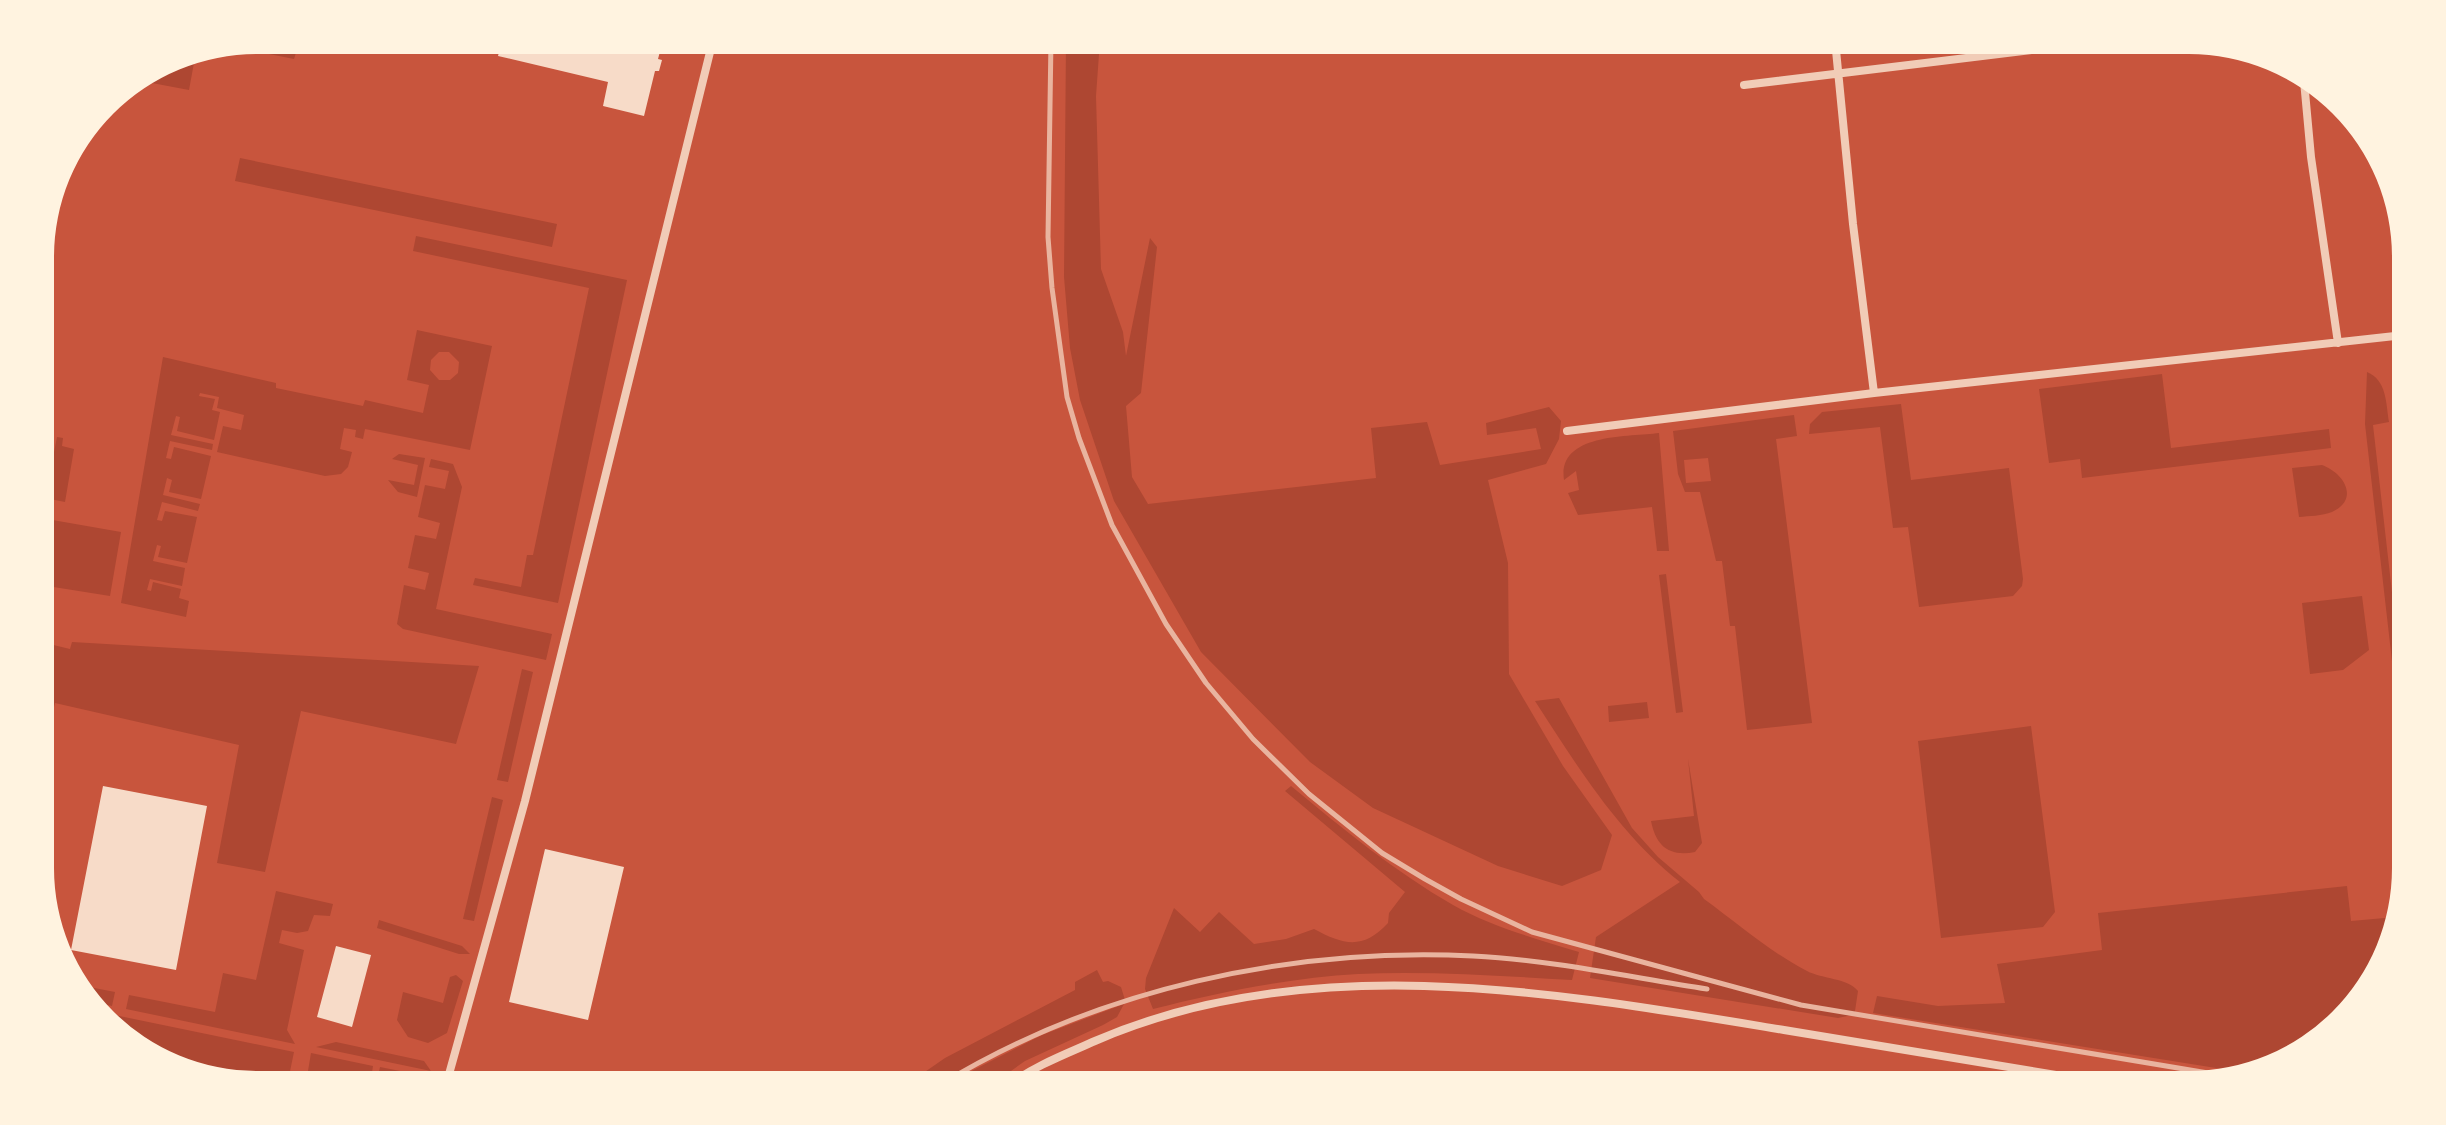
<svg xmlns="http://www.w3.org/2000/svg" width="2446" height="1125" font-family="'Sofia Sans Condensed',sans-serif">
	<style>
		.green { fill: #ae4732; fill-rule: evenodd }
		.building { fill: #f7dbc8 }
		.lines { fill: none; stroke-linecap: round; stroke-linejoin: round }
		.minor { stroke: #f1ccb7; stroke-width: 8 }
		.rail { stroke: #e9b49f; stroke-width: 5 }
	</style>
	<rect width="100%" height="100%" fill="#c8553d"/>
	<path class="green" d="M 257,40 L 300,40 L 294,59 L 230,46 Z
		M 1066,40 L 1100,40 L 1096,96 L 1101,269 L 1123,332 L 1126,356 L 1150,238 L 1157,247 L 1141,393 L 1126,406 L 1132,477 L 1148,504 L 1376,478 L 1371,428 L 1427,422 L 1440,465 L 1541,449 L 1536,428 L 1487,435 L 1486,423 L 1549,407 L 1561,421 L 1559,439 L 1546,464 L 1488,480 L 1508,563 L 1509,674 L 1563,766 L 1612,835 L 1601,870 L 1562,886 L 1498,866 L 1373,808 L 1310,762 L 1201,652 L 1114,501 L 1080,400 L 1070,348 L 1064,277 Z
		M 196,52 L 189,90 L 136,80 L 175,56 Z
		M 240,158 L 557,224 L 552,247 L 235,181 Z
		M 416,236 L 627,280 L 558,603 L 473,585 L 475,578 L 521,587 L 527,555 L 533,555 L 589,288 L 413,251 Z
		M 417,330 L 492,346 L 470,450 L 365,429 L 363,439 L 355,437 L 356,430 L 344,428 L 340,449 L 352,452 L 348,467 L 341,474 L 325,476 L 217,452 L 223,426 L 241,430 L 244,415 L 217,408 L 219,397 L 200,393 L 199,396 L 215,399 L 212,410 L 220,412 L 214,440 L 177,431 L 180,417 L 176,416 L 171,435 L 213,444 L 212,450 L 170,441 L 166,458 L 171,459 L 174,447 L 211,456 L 201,499 L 169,492 L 172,480 L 167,478 L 163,495 L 200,504 L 198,511 L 162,502 L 157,520 L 162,521 L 165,511 L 197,517 L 187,563 L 158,557 L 161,546 L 157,545 L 153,561 L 185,568 L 182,586 L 150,579 L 147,590 L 151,591 L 153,582 L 181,589 L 179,598 L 189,601 L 186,617 L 121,603 L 163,357 L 276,383 L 276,388 L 363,406 L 365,400 L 423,413 L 429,385 L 407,380 ZM 439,352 L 449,352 L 459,362 L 458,373 L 450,380 L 439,380 L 430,370 L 431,360 Z
		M 2367,372 C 2387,380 2386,404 2389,422 L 2373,425 L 2406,716 L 2406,784 L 2365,424 Z
		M 2162,374 L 2171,448 L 2329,429 L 2331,448 L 2082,478 L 2080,459 L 2049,463 L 2039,389 Z
		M 1901,404 L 1911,480 L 2009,468 L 2023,579 L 2022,586 L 2013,596 L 1919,607 L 1908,527 L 1893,528 L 1880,427 L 1809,434 L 1810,424 L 1822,412 Z
		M 1794,415 L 1797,436 L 1776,439 L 1812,723 L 1747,730 L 1735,626 L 1730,626 L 1722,561 L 1716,561 L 1700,492 L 1685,492 L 1678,474 L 1673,431 ZM 1708,458 L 1711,481 L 1686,483 L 1684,460 Z
		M 1659,433 L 1669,551 L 1657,551 L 1652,507 L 1578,515 L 1568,493 L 1579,490 L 1576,471 L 1564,480 C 1557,433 1628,437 1659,433 Z
		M 57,437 L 63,438 L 62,446 L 74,449 L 65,502 L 45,498 Z
		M 399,454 L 425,458 L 417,497 L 398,492 L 388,480 L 414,485 L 418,465 L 392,459 Z
		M 431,459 L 453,464 L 462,487 L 436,609 L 552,634 L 546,660 L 403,629 L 397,624 L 404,585 L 425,590 L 429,573 L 408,568 L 415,535 L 436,539 L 440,523 L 418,517 L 425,485 L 445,489 L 449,471 L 429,467 Z
		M 2322,465 C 2344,473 2360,499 2332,512 C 2322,516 2309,516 2299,517 L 2292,468 Z
		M 41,518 L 121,532 L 110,596 L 41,585 Z
		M 1666,574 L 1683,712 L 1676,713 L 1659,575 Z
		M 2362,596 L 2369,650 L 2343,670 L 2310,674 L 2302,603 Z
		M 41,642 L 70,649 L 72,642 L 479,666 L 456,744 L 301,711 L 265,872 L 217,863 L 239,745 L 55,703 L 42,758 Z
		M 522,669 L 533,672 L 508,782 L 497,780 Z
		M 1559,698 L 1632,828 L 1658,857 L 1699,892 L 1704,899 C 1737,923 1770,952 1807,971 C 1822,979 1848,978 1858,991 L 1855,1011 L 1852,1015 L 1838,1018 L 1590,978 L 1596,937 L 1680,882 C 1619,834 1577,766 1535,701 Z
		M 1647,702 L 1649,718 L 1609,722 L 1608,706 Z
		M 2031,726 L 2055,912 L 2043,927 L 1941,938 L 1918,741 Z
		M 1688,759 L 1702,843 L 1695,852 C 1669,857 1656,846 1651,821 L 1694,816 Z
		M 1291,786 C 1343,829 1394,871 1453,905 C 1492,927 1537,939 1579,952 L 1572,980 C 1501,976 1430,971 1358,974 C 1289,978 1219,992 1153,1009 L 1145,989 L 1146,978 L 1174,908 L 1200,932 L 1219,912 L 1254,944 L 1286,939 L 1314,929 C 1344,945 1363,950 1388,923 L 1389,913 L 1405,892 L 1285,791 Z
		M 492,797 L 503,800 L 474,921 L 463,919 Z
		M 2347,886 L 2351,921 L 2396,917 L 2389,951 L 2310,1048 L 2241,1072 L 1873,1013 L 1877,996 L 1938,1006 L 2005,1003 L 1997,964 L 2102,950 L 2098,913 Z
		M 276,891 L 333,904 L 330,916 L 314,915 L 308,931 L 297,933 L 282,930 L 279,943 L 304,950 L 287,1030 L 295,1044 L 126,1009 L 129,995 L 215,1012 L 223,973 L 256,980 Z
		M 379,920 L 462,946 L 470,954 L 459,954 L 377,928 Z
		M 1097,970 L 1103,982 L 1108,981 L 1121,987 L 1125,1000 L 1039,1031 L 936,1085 L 906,1085 L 945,1058 L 1075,990 L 1075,982 Z
		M 456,975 L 463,981 L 447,1033 L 428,1043 L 408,1037 L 397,1020 L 403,992 L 443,1003 L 450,977 Z
		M 79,985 L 115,992 L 112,1006 L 85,1000 Z
		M 1124,1004 L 1117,1017 L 1103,1025 L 1025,1061 L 991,1085 L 944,1085 L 1042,1035 Z
		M 100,1012 L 294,1052 L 288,1081 L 286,1085 L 257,1085 L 174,1068 Z
		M 336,1042 L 424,1061 L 431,1071 L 316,1047 Z
		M 311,1053 L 373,1066 L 370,1085 L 313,1085 L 308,1071 Z
		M 380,1067 L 435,1078 L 434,1085 L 376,1085 Z"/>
	<path class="building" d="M 502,40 L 663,40 L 658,59 L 662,60 L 659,71 L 655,71 L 644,116 L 603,106 L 608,82 L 498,56 Z
		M 103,786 L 207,806 L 176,970 L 71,950 Z
		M 545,849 L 624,867 L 588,1020 L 509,1002 Z
		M 336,946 L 371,955 L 352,1027 L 317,1017 Z"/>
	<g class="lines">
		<path class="minor" d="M 1835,40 L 1853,224 L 1874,393
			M 2304,81 L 2311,157 L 2338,343
			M 1744,85 L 2114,40
			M 1567,431 L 1874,393 L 2404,335
			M 446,1085 L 525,801 L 713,40
			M 1009,1085 C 1034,1066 1066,1054 1095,1041 C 1311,947 1560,993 1784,1030 C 1895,1048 2006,1066 2117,1085"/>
		<path class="rail" d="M 1051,40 L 1048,237 L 1052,288 L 1067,397 L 1079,438 L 1112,525 L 1166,624 L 1206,683 L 1253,739 L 1309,794 L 1382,853 L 1425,879 L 1461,899 L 1532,932 L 1801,1005 L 2226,1076
			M 940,1085 C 1097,989 1290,947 1473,956 C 1551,960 1629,977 1707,989"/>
	</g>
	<path d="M0 0H2446V1125H0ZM257 54H2189A203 203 0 0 1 2392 257V868A203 203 0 0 1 2189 1071H257A203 203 0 0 1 54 868V257A203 203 0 0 1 257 54Z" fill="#fff3e0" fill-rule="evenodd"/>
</svg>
